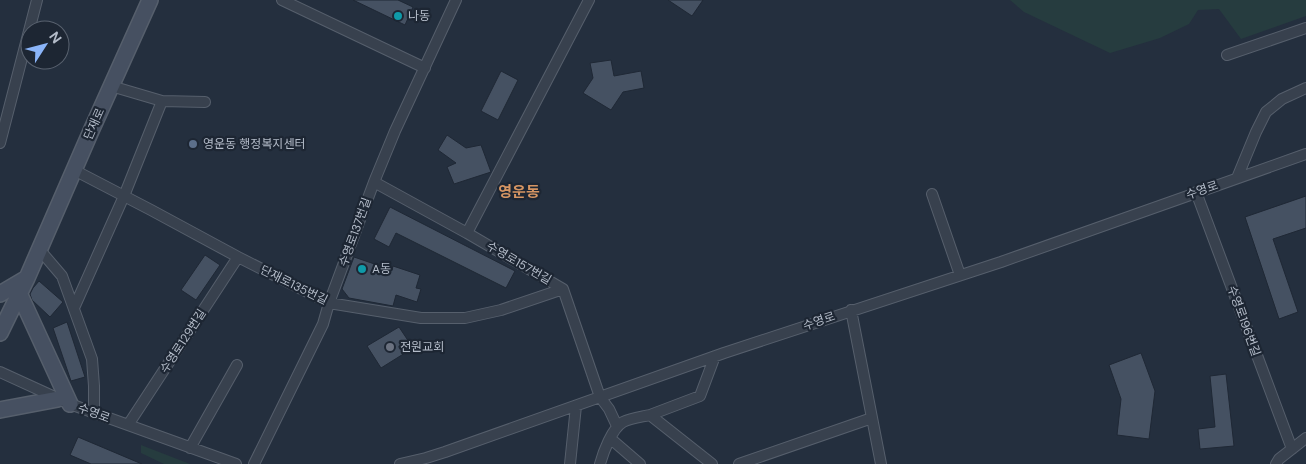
<svg xmlns="http://www.w3.org/2000/svg" width="1306" height="464" font-family="'DM Sans','Noto Sans KR',sans-serif">
	<style>
		.green { fill: #263c3f }
		.building { fill: #455162; stroke: #1f2835 }
		.lines { fill: none; stroke-linecap: round; stroke-linejoin: round }
		.street-casing { stroke: #565f6c; stroke-width: 12 }
		.secondary-casing { stroke: #565f6c; stroke-width: 18 }
		.street { stroke: #38414e; stroke-width: 10 }
		.secondary { stroke: #465061; stroke-width: 15 }
		.culture-dot { fill: #0f9aa8; stroke: #1d2633; stroke-width: 2 }
		.service-dot { fill: #5c6f8a; stroke: #1d2633; stroke-width: 2 }
		.worship-dot { fill: #6b7280; stroke: #1d2633; stroke-width: 2 }
		.labels { text-anchor: middle; dominant-baseline: central; stroke-width: 4.5; stroke-linejoin: round; paint-order: stroke }
		.poi-label { font-size: 12px; fill: #b4bcc9; stroke: #1d2633; text-anchor: start }
		.street-label { font-size: 12px; fill: #b4bcc9; stroke: #1d2633 }
		.quarter-label { font-size: 15px; font-weight: bold; fill: #d59563; stroke: #1d2633 }
	</style>
	<rect width="100%" height="100%" fill="#242f3e"/>
	<path class="green" d="M 1010,0 L 1306,0 L 1306,16 L 1241,39 L 1219,9 L 1198,10 L 1189,24 L 1160,38 L 1110,53 L 1024,12 Z
		M 141,445 L 190,464 L 164,464 L 141,453 Z"/>
	<path class="building" d="M 353,0 L 398,0 L 413,7 L 405,25 Z
		M 668,0 L 703,0 L 692,16 Z
		M 611,60 L 614,76 L 641,71 L 644,88 L 623,92 L 611,110 L 583,93 L 593,78 L 590,63 Z
		M 501,71 L 518,80 L 498,120 L 481,111 Z
		M 447,135 L 466,148 L 481,145 L 491,172 L 454,184 L 447,167 L 456,163 L 438,150 Z
		M 1306,196 L 1306,228 L 1273,239 L 1298,312 L 1279,319 L 1245,217 Z
		M 390,207 L 515,271 L 506,288 L 396,233 L 389,247 L 374,239 Z
		M 205,255 L 220,265 L 196,300 L 181,290 Z
		M 354,257 L 392,270 L 393,266 L 420,275 L 416,288 L 421,289 L 417,302 L 396,295 L 393,306 L 349,298 L 342,289 Z
		M 39,281 L 63,302 L 50,317 L 32,300 L 30,294 L 33,288 Z
		M 67,322 L 85,377 L 71,381 L 53,328 Z
		M 399,327 L 413,348 L 381,368 L 367,346 Z
		M 1141,353 L 1155,391 L 1149,439 L 1117,435 L 1121,399 L 1109,365 Z
		M 1226,374 L 1234,446 L 1200,449 L 1198,429 L 1215,427 L 1210,376 Z
		M 78,437 L 142,464 L 91,464 L 70,455 Z"/>
	<g class="lines">
		<defs>
			<path id="street" d="M 282,0 L 425,68
				M 1227,55 L 1306,28
				M 111,86 L 162,101 L 205,102
				M 0,143 L 37,0
				M 74,170 L 151,210 L 238,257 L 329,303 L 421,318 L 465,318 L 501,310 L 563,289
				M 1237,178 L 1256,132 L 1266,112 L 1282,99 L 1306,88
				M 374,182 L 467,233 L 563,289 L 600,397 L 609,409 L 617,426
				M 1196,192 L 1292,449
				M 932,194 L 960,275
				M 467,233 L 589,0
				M 39,249 L 62,276 L 92,359 L 94,386 L 94,413
				M 74,308 L 124,196 L 162,101
				M 851,310 L 881,464
				M 0,372 L 70,404 L 236,464
				M 650,415 L 700,396 L 715,356
				M 128,425 L 238,257
				M 611,439 L 640,464
				M 190,448 L 237,365
				M 254,464 L 323,324 L 329,303 L 374,182 L 395,131 L 456,0
				M 400,464 L 426,458 L 445,452 L 724,353 L 1001,262 L 1306,154
				M 570,464 L 576,406
				M 600,464 C 603,453 612,428 623,422 C 631,418 641,417 650,415 L 712,464
				M 739,464 L 872,418
				M 1276,464 L 1279,459 L 1306,438"/>
			<path id="secondary" d="M 19,293 L 70,404
				M 0,294 L 27,278
				M 0,333 L 27,278 L 91,131 L 150,0
				M 0,410 L 58,399"/>
		</defs>
		<use href="#street" class="street-casing"/>
		<use href="#secondary" class="secondary-casing"/>
		<use href="#street" class="street"/>
		<use href="#secondary" class="secondary"/>
	</g>
	<g class="culture-dot">
		<circle cx="398" cy="16" r="5"/>
		<circle cx="362" cy="269" r="5"/>
	</g>
	<circle class="service-dot" cx="193" cy="144" r="5"/>
	<circle class="worship-dot" cx="390" cy="347" r="5"/>
	<g class="labels">
		<g class="poi-label">
			<text x="408" y="16">나동</text>
			<text x="203" y="144">영운동 행정복지센터</text>
			<text x="372" y="269">A동</text>
			<text x="400" y="347">전원교회</text>
		</g>
		<g class="street-label">
			<text transform="translate(94 124) rotate(-66)">단재로</text>
			<text transform="translate(1202 190) rotate(-19)">수영로</text>
			<text transform="translate(355 232) rotate(-70)">수영로137번길</text>
			<text transform="translate(519 263) rotate(30)">수영로157번길</text>
			<text transform="translate(294 285) rotate(26)">단재로135번길</text>
			<text transform="translate(819 321) rotate(-19)">수영로</text>
			<text transform="translate(1244 321) rotate(70)">수영로196번길</text>
			<text transform="translate(183 341) rotate(-57)">수영로129번길</text>
			<text transform="translate(94 413) rotate(20)">수영로</text>
		</g>
		<g class="quarter-label">
			<text x="519" y="192">영운동</text>
		</g>
	</g>
	<g transform="translate(45 45) rotate(54)"><circle r="24" fill="#1d2633" stroke="#59626f"/>
	<path d="M0-4L9 19L0 12L-9 19Z" fill="#8ab4f8"/>
	<text y="-8" font-size="14" font-weight="bold" text-anchor="middle" fill="#b4bcc9">N</text>
	</g>
</svg>
